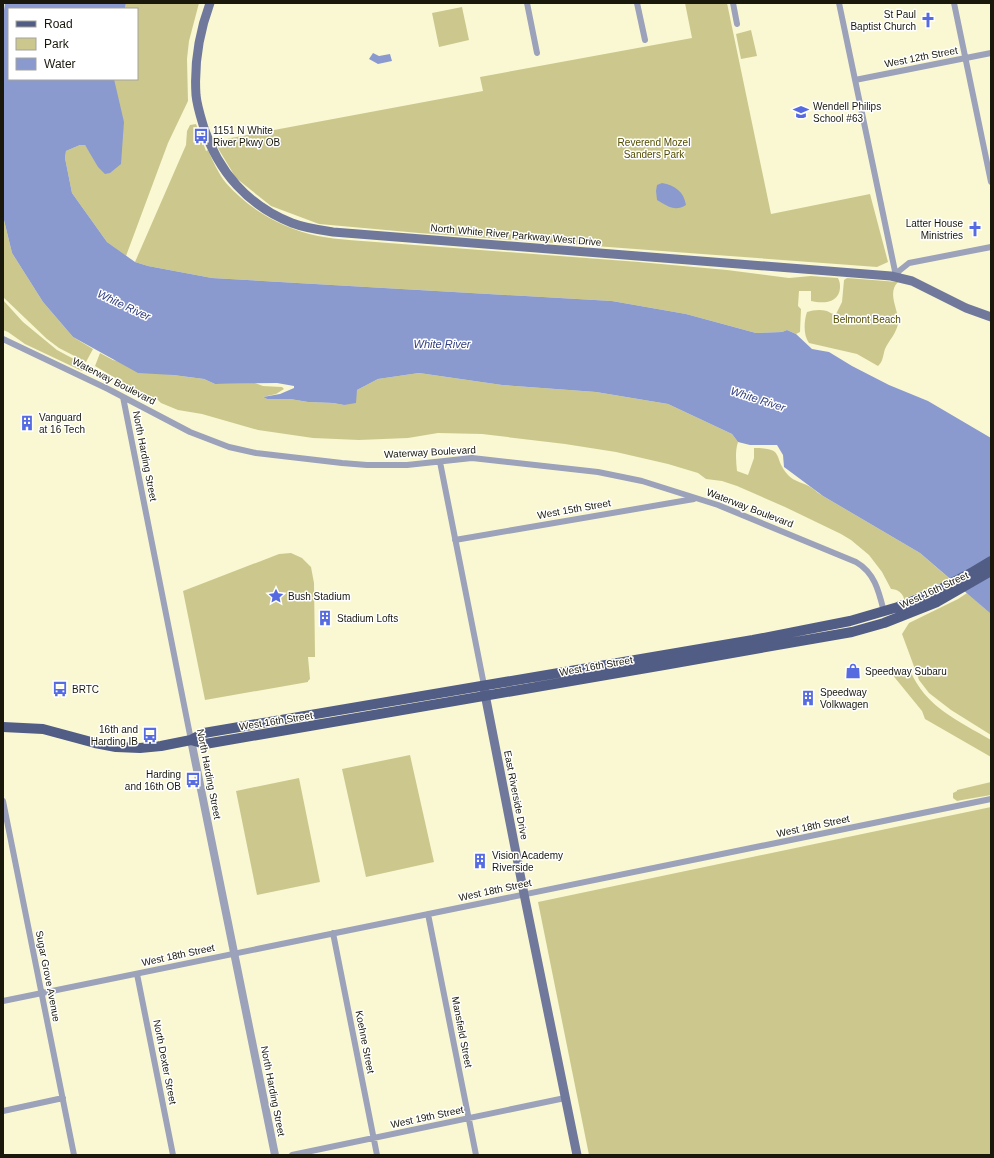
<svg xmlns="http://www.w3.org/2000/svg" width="994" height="1158" font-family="Arial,sans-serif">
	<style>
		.green { fill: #ccc88d }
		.water { fill: #8b9ace }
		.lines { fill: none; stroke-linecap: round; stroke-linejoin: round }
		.minor { stroke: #9ba2ba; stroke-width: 6 }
		.tertiary { stroke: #9ba2ba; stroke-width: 8 }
		.secondary { stroke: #70799b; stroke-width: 9 }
		.primary { stroke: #525d85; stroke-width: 10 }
		.labels { text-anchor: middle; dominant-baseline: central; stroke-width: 3; stroke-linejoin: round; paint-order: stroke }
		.poi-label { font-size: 10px; fill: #19180b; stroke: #fff; text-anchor: start }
		.street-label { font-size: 10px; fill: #19180b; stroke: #fff }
		.park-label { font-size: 10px; fill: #534d00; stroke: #fff }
		.water-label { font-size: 11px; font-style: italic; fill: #344081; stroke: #fff }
	</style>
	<rect width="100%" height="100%" fill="#faf8d3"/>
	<path class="green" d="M 126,3 L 199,3 L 189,41 L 187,59 L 188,101 L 168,143 L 126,256 L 107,242 L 72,193 L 65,158 L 66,151 L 80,145 L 85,145 L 90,152 L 114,79 L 137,79 L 137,9 L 125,9 Z
		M 685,3 L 727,3 L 771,214 L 870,194 L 888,262 L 877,267 L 419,233 L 319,224 L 271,206 L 236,178 L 219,150 L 215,141 L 483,91 L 480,77 L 692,38 Z
		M 462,7 L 469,40 L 439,47 L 432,13 Z
		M 751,30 L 757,56 L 741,59 L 736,34 Z
		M 196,124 L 206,151 L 208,150 C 213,161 218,173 226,183 C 251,211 282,228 318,236 C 328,238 339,239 349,240 L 639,262 L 727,270 L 789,278 L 811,276 L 838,278 C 840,282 840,284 840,288 C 839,303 823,304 811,301 L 811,291 L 799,291 L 798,306 L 801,309 L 800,332 L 796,334 L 787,330 L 782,332 L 756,333 L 686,314 L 612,301 L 212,278 L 148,266 L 135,262 L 186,145 L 187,131 L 190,125 Z
		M 3,216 L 12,253 L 43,302 L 73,337 L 93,349 L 86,362 L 59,348 L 47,339 L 3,297 Z
		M 847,278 L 898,282 C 886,294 900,311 898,324 C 896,334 889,340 885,349 C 883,355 883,362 878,366 L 857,354 L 809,343 C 803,335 804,321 807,312 C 813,310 820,309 827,311 C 831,313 831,314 836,314 L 842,302 L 844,280 Z
		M 3,300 L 23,322 L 57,350 L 85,365 L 86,366 L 84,370 L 82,371 L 25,344 L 8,332 L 3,330 Z
		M 100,353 L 113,360 L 173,375 L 204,379 L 215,384 L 255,383 L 263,386 L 282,387 L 284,389 L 276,394 L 263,397 L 267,399 L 290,399 L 308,402 L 333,403 L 344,405 L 357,390 L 378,379 L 419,373 L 502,385 L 596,392 L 668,404 L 732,434 L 738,442 C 735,451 736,461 737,471 L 748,475 L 754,458 L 754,448 C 786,448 772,457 788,475 C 794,482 805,483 812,488 C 816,491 819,494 823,496 L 920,553 L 950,579 L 904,599 C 903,593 897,589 891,589 L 882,572 L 869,555 L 851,540 L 841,534 L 785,507 L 737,486 L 722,481 L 706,479 L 698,473 L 668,464 L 616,452 L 565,444 L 482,434 L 438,433 L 408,438 L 359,440 L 313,438 L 258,430 L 202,414 L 178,410 L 161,403 L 156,398 L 139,392 L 95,366 Z
		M 291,553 L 302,558 L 311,567 L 314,583 L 315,654 L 315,657 L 308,657 L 310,679 L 308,681 L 308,682 L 205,700 L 183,591 L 279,554 Z
		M 967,593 L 991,614 L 991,735 L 951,710 L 929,693 L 919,680 L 902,634 L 909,623 L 958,599 Z
		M 910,670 C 925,707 959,721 991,740 L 991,757 L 925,719 L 922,711 L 891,673 Z
		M 410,755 L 434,862 L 366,877 L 342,769 Z
		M 299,778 L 320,882 L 257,895 L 236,791 Z
		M 991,782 L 991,795 L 962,800 L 957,801 L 953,798 L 953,793 L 957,791 L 957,790 Z
		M 991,807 L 991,1155 L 589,1155 L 538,902 Z"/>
	<path class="water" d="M 5,3 L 126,3 L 125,9 L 9,9 L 9,79 L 114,79 L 124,122 L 121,164 L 110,173 L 105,174 L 98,167 L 85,145 L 80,145 L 66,151 L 65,158 L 72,193 L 107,242 L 135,262 L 148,266 L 212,278 L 612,301 L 686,314 L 756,333 L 782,332 L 787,330 L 796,334 L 812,349 L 829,352 L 852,366 L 889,385 L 928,401 L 991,438 L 991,614 L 920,553 L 823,496 L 784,467 L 783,455 L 777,445 L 750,445 L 738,442 L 732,434 L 668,404 L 596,392 L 502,385 L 419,373 L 378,379 L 357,390 L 356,403 L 344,405 L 333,403 L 308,402 L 290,399 L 267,399 L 263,397 L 280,394 L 294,388 L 294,386 L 277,383 L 215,384 L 204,379 L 173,375 L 138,373 L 73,337 L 43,302 L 12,253 L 3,216 L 3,18 Z
		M 373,53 L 379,56 L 390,54 L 392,61 L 378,64 L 369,59 Z
		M 662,183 C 675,185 684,192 686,205 C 675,212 667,206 657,200 L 656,191 L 657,185 Z"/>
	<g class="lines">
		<path class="minor" d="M 527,3 L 537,53
			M 637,3 L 645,40
			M 733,3 L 737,24
			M 839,3 L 896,276
			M 954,3 L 991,182
			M 855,80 L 991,53
			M 896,276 L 899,271 L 909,263 L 991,247
			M 3,339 L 108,389 L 190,432 L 229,447 L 256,453 L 342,463 L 367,465 L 407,465 L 472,458 L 598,472 L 642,481 L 718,505 L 856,562 C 875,573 879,592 884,612
			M 123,397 L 191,740
			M 440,462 L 484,685
			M 455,540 L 694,499
			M 3,801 L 74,1155
			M 428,914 L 476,1155
			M 333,933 L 377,1155
			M 137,974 L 173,1155
			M 3,1001 L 991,799
			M 3,1111 L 63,1098
			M 292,1155 L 565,1098"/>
		<path class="tertiary" d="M 191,740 L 275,1155"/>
		<path class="secondary" d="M 210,3 C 199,33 194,64 196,95 C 197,106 201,118 204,128 C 218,171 248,206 292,223 C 305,228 319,230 333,232 L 891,276 L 912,281 L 966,308 L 991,317
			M 484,689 L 524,894 L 577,1155"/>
		<path class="primary" d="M 3,727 L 43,729 L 95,743 L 116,747 L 140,748 L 161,746 L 191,740 L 204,733 L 753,640 L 850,621 L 898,607 L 933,593 L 971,573 L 991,561
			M 191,740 L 205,744 L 664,665 L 852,632 L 884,623 L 937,602 L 991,571"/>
	</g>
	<defs>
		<symbol id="church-bare" viewBox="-9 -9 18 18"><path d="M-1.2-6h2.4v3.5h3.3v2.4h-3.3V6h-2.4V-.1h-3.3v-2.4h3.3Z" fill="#576be1" stroke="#fff" stroke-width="2.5" paint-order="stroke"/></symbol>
		<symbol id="school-bare" viewBox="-9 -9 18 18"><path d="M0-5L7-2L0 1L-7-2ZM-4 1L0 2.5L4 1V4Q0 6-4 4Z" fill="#576be1" stroke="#fff" stroke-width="2.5" paint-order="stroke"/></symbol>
		<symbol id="bus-bare" viewBox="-9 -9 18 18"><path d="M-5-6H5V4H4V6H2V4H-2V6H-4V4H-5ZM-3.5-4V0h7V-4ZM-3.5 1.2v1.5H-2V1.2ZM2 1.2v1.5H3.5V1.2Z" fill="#576be1" stroke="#fff" stroke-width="2.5" paint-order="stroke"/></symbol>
		<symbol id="building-bare" viewBox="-9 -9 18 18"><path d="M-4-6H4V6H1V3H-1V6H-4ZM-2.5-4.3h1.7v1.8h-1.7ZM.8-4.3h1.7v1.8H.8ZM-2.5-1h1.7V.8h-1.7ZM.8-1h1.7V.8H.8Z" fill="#576be1" stroke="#fff" stroke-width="2.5" paint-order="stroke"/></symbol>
		<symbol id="sight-bare" viewBox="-9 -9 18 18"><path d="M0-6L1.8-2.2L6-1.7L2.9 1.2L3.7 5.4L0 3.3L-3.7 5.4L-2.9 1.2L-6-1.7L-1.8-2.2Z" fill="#576be1" stroke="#fff" stroke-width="2.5" paint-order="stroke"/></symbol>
		<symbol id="shop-bare" viewBox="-9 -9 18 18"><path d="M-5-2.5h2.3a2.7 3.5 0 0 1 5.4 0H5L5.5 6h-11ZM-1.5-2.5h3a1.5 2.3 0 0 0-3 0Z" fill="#576be1" stroke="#fff" stroke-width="2.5" paint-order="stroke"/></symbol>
	</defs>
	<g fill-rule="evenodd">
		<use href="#church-bare" x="917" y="9" width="22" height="22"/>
		<use href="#school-bare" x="790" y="101" width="22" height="22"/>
		<use href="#bus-bare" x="190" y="125" width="22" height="22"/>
		<use href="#church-bare" x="964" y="218" width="22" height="22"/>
		<use href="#building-bare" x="16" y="412" width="22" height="22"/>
		<use href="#sight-bare" x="265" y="585" width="22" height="22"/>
		<use href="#building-bare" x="314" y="607" width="22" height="22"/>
		<use href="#shop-bare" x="842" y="660" width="22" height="22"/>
		<use href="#bus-bare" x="49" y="678" width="22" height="22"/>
		<use href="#building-bare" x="797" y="687" width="22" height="22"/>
		<use href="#bus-bare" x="139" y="724" width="22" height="22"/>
		<use href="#bus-bare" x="182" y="769" width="22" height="22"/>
		<use href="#building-bare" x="469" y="850" width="22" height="22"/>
	</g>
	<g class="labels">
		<g class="poi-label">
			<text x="916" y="14" text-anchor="end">St Paul<tspan x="916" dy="12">Baptist Church</tspan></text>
			<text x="813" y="106">Wendell Philips<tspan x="813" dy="12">School #63</tspan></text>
			<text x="213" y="130">1151 N White<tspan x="213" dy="12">River Pkwy OB</tspan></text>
			<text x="963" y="223" text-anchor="end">Latter House<tspan x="963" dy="12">Ministries</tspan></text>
			<text x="39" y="417">Vanguard<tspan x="39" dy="12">at 16 Tech</tspan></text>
			<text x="288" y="596">Bush Stadium</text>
			<text x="337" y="618">Stadium Lofts</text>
			<text x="865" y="671">Speedway Subaru</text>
			<text x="72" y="689">BRTC</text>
			<text x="820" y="692">Speedway<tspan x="820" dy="12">Volkwagen</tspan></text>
			<text x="138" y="729" text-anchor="end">16th and<tspan x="138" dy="12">Harding IB</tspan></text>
			<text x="181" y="774" text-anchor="end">Harding<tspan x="181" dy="12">and 16th OB</tspan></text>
			<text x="492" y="855">Vision Academy<tspan x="492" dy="12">Riverside</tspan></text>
		</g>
		<g class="street-label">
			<text transform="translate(921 57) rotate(-11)">West 12th Street</text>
			<text transform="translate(516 235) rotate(5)">North White River Parkway West Drive</text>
			<text transform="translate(114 381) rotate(27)">Waterway Boulevard</text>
			<text transform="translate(430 452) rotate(-3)">Waterway Boulevard</text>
			<text transform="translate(145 456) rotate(79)">North Harding Street</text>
			<text transform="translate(750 508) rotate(21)">Waterway Boulevard</text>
			<text transform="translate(574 509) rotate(-10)">West 15th Street</text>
			<text transform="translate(934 590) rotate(-25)">West 16th Street</text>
			<text transform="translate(596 666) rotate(-10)">West 16th Street</text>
			<text transform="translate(276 721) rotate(-9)">West 16th Street</text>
			<text transform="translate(209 774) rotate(79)">North Harding Street</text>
			<text transform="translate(516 795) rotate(79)">East Riverside Drive</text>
			<text transform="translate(813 826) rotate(-12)">West 18th Street</text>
			<text transform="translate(495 890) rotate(-12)">West 18th Street</text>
			<text transform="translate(178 955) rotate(-12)">West 18th Street</text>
			<text transform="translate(48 976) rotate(79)">Sugar Grove Avenue</text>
			<text transform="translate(462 1032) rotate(79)">Mansfield Street</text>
			<text transform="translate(365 1042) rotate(79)">Koehne Street</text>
			<text transform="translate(165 1062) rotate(79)">North Dexter Street</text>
			<text transform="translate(273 1091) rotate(79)">North Harding Street</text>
			<text transform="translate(427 1117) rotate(-12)">West 19th Street</text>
		</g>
		<g class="park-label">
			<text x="654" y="142">Reverend Mozel<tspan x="654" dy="12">Sanders Park</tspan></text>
			<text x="867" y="319">Belmont Beach</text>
		</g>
		<g class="water-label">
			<text transform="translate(124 305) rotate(25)">White River</text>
			<text x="442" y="344">White River</text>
			<text transform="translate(758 399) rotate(18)">White River</text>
		</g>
	</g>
	<rect width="994" height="1158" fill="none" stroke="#19180b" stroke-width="8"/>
	<rect x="8" y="8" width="130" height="72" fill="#ffffff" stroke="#a3a39d"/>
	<rect x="16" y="21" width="20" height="6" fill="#525d85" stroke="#a3a39d"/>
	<text x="44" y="28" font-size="12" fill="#19180b">Road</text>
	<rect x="16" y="38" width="20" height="12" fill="#ccc88d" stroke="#a3a39d"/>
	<text x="44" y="48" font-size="12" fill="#19180b">Park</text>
	<rect x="16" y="58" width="20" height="12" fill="#8b9ace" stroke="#a3a39d"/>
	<text x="44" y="68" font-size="12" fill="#19180b">Water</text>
</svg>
